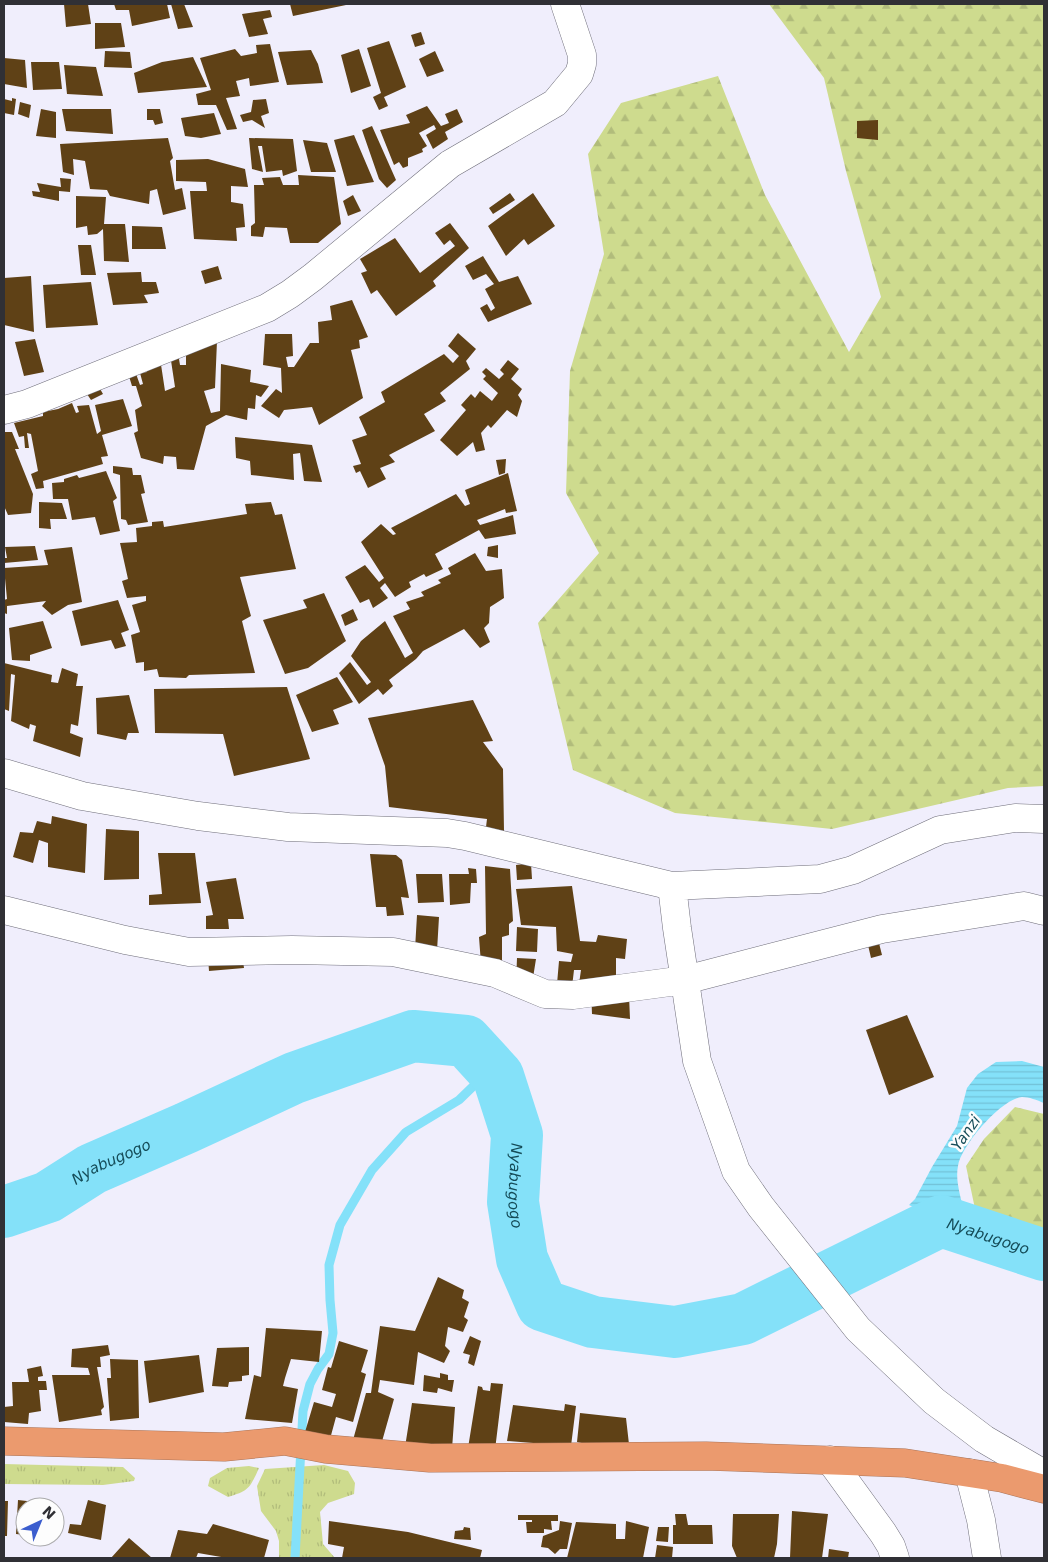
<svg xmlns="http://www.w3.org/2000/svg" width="1048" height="1562" font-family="'DejaVu Sans',sans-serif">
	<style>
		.grass { fill: url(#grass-tufts) }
		.forest { fill: url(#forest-firs) }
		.water { fill: url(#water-rules) }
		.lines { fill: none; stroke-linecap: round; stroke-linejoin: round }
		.stream { stroke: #84e1f9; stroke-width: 9 }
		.river { stroke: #84e1f9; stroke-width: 52 }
		.building { fill: #5f4116 }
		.minor-casing { stroke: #6f6e7a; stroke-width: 29 }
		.highway-casing { stroke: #aa755a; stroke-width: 29 }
		.minor { stroke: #fff; stroke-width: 28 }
		.highway { stroke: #eb9a6e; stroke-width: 28 }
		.labels { text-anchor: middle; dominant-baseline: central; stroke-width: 5; stroke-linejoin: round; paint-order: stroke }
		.water-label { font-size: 15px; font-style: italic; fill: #154c58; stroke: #fdfdfd }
	</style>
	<defs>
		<pattern id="grass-tufts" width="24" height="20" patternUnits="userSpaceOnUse" patternTransform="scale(1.25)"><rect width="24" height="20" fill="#cedb8e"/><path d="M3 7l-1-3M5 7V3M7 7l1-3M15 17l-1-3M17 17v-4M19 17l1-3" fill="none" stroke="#b1bc7b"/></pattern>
		<pattern id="forest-firs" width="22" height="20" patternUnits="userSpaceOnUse" patternTransform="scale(1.25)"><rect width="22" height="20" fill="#cedb8e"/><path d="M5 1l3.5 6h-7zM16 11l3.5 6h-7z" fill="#b1bc7b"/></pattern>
		<pattern id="water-rules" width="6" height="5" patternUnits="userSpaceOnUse" patternTransform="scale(1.25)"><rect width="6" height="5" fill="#84e1f9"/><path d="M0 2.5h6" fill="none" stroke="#72c1d6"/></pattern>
	</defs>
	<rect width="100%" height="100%" fill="#f0eefc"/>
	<path class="grass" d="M 4,1464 L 123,1467 L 135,1478 L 134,1481 L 103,1485 L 4,1484 Z
		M 324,1465 L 348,1471 L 355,1483 L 354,1494 L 328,1503 L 320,1512 L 323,1544 L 335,1558 L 279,1558 L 279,1541 L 276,1531 L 261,1511 L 257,1486 L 265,1469 Z
		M 249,1466 L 259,1468 C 250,1488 249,1491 228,1497 L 208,1486 L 210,1478 L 227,1468 Z"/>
	<path class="forest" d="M 769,4 L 1044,4 L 1044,786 L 1008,788 L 832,829 L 675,813 L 573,770 L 538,623 L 599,553 L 566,493 L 570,371 L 604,254 L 588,154 L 621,103 L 718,76 L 765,195 L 849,352 L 881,297 L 846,171 L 824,78 Z
		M 1015,1107 L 1044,1114 L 1044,1245 L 1028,1241 L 978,1223 L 966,1166 L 984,1139 Z"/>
	<path class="water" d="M 1022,1061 L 1044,1067 L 1044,1103 C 1037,1100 1029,1097 1022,1097 C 1001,1099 961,1146 958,1166 C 955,1181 961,1197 964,1212 L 941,1221 L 909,1205 L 915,1199 L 932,1167 L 957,1126 L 967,1088 L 978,1074 L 996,1062 Z"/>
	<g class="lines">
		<path class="stream" d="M 295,1558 L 303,1411 L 310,1384 L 318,1369 L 329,1354 L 333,1333 L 330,1300 L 329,1265 L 340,1225 L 372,1170 L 406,1132 L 459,1100 L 491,1069"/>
		<path class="river" id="s1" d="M 4,1212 L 48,1197 L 92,1169 L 186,1128 L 294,1078 L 413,1036 L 466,1041 L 498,1076 L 517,1135 L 513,1202 L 522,1259 L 542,1305 L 593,1322 L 675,1332 L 743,1319 L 941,1221 L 1044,1255"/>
	</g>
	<path class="building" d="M 64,4 L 88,4 L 91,24 L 66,27 Z
		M 114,4 L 167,4 L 170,18 L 132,26 L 129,10 L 116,10 Z
		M 171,4 L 184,4 L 193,27 L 178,29 Z
		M 290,4 L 346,4 L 346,5 L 293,16 Z
		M 270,10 L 272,17 L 263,19 L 268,34 L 249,37 L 242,14 Z
		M 95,23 L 121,23 L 125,47 L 95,49 Z
		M 421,32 L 425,44 L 415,47 L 411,35 Z
		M 389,41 L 406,87 L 384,97 L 388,106 L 379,110 L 373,97 L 381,93 L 367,48 Z
		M 270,44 L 279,82 L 250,86 L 249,78 L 236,81 L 240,96 L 226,98 L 237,129 L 227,130 L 216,105 L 198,105 L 196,94 L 211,90 L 200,58 L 235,49 L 241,56 L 257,53 L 256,45 Z
		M 359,49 L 371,86 L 351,93 L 341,55 Z
		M 311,50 L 318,64 L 323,83 L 287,85 L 278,52 Z
		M 105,51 L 130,52 L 132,68 L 104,67 Z
		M 435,51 L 444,71 L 427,77 L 419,59 Z
		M 193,57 L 207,87 L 138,93 L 134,73 L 162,62 Z
		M 4,58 L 25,60 L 27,88 L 4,84 Z
		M 31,62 L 59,62 L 62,89 L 33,90 Z
		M 64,65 L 96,67 L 103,96 L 67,94 Z
		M 12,98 L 16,99 L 14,115 L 4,113 L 4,99 L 12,101 Z
		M 266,99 L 269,113 L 261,116 L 265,128 L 252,120 L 243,122 L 240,115 L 251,112 L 253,100 Z
		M 20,102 L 31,105 L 29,118 L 18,114 Z
		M 427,106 L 441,126 L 449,123 L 445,114 L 457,109 L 463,122 L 445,132 L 448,139 L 433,149 L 426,135 L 436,129 L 434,125 L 419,133 L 427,146 L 422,149 L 423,152 L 408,158 L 408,166 L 403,168 L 399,162 L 394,165 L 380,130 L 410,123 L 406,115 Z
		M 41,109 L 56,112 L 56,138 L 36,136 Z
		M 62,109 L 111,109 L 113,134 L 66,131 Z
		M 147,109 L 160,109 L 163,123 L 155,125 L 153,120 L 147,120 Z
		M 214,113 L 221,134 L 201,138 L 185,136 L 181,118 Z
		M 878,120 L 878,140 L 857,138 L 857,121 Z
		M 372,126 L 396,180 L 387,188 L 379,179 L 362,130 Z
		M 354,135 L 374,182 L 347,186 L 334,140 Z
		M 168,138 L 173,158 L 170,161 L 175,190 L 182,188 L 186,209 L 163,215 L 157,189 L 150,191 L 149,204 L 110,196 L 107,190 L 90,189 L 85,161 L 73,159 L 74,175 L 63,172 L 60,144 Z
		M 249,138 L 293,139 L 297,171 L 283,176 L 282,170 L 266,172 L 262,146 L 258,146 L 263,172 L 252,169 Z
		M 303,140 L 327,143 L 336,172 L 311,172 Z
		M 208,159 L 245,169 L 248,187 L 231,186 L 231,202 L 243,204 L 245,227 L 236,228 L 237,241 L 194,239 L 190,191 L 207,191 L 206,182 L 176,181 L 176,160 Z
		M 298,175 L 334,177 L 341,224 L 318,243 L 290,243 L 287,228 L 265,227 L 263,237 L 251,236 L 251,226 L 255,223 L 254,185 L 264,185 L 262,178 L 280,177 L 283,185 L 299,185 Z
		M 60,178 L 71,179 L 70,192 L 59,191 L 59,201 L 33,196 L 32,191 L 40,192 L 37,183 L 61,187 Z
		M 510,193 L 515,200 L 493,214 L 489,208 Z
		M 533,193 L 555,226 L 528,245 L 524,239 L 506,256 L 488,226 Z
		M 353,195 L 361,211 L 348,216 L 343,201 Z
		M 76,196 L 106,197 L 104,224 L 125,224 L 129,262 L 104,261 L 103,229 L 97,234 L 88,235 L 87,226 L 76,228 Z
		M 450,223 L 469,248 L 433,281 L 436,286 L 396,316 L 377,290 L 371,294 L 361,273 L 367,271 L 360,259 L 395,238 L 420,273 L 455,246 L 450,240 L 444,245 L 435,233 Z
		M 132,226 L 162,227 L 166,249 L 132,249 Z
		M 78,245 L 91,245 L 96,275 L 81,275 Z
		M 483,256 L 499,282 L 518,276 L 532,304 L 488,322 L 480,308 L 487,304 L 491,311 L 495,308 L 485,289 L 494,284 L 486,274 L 473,280 L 465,266 Z
		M 218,266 L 222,279 L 205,284 L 201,271 Z
		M 141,272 L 142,282 L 156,282 L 159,293 L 144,295 L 148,303 L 113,305 L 107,273 Z
		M 31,276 L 34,332 L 4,325 L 4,278 Z
		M 91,282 L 98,325 L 46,328 L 43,285 Z
		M 352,300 L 368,337 L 359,340 L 360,348 L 351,350 L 363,398 L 319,425 L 312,407 L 284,410 L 279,418 L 261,406 L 276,389 L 282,393 L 281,368 L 263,365 L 265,334 L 292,334 L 293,356 L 286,357 L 288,367 L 294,367 L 310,343 L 319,343 L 318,322 L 332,320 L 330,306 Z
		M 458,333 L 476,349 L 466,361 L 470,369 L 440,393 L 446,401 L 424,414 L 435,431 L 389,455 L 395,462 L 380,468 L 386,479 L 368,488 L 360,471 L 356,473 L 353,466 L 361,464 L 352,440 L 367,435 L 359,417 L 385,402 L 381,392 L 444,354 L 453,363 L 459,356 L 448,346 Z
		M 35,339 L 44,372 L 24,376 L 15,342 Z
		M 217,341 L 215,388 L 204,391 L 211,413 L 220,411 L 221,364 L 251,370 L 250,382 L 269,386 L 261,397 L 256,395 L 255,409 L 248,408 L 247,420 L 226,415 L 206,426 L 194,470 L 177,469 L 176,457 L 164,456 L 163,464 L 141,458 L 134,433 L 138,431 L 135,410 L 142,406 L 136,386 L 132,386 L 128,373 L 135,371 L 140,385 L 143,384 L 140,373 L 147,372 L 147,364 L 160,358 L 165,391 L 175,387 L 170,354 L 178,353 L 180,365 L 186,365 L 186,352 Z
		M 508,360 L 519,369 L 511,379 L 522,389 L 518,395 L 522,401 L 517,417 L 507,410 L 491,428 L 488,425 L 481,433 L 485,450 L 476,452 L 473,442 L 457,456 L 440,440 L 466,410 L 461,405 L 471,394 L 475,398 L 480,391 L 492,401 L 498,393 L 483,379 L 486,376 L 482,372 L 486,368 L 499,379 L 504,374 L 500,370 Z
		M 99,387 L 103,394 L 91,400 L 87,394 Z
		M 123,399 L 132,426 L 102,435 L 108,456 L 101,457 L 103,464 L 43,481 L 44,488 L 36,489 L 31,474 L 38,471 L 31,434 L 27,433 L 29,448 L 25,448 L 24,436 L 19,437 L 14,423 L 43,416 L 43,412 L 58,409 L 72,403 L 76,413 L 79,412 L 77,406 L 89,405 L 97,434 L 101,431 L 95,405 Z
		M 4,432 L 12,432 L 19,449 L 15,449 L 33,494 L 31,513 L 8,515 L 4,506 Z
		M 235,437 L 312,445 L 322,482 L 304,481 L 300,453 L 293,454 L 294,480 L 251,475 L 250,461 L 236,458 Z
		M 506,459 L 505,473 L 499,475 L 496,460 Z
		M 113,466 L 132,468 L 133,475 L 141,475 L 145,493 L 141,494 L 148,522 L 128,525 L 126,520 L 121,519 L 120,475 L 113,473 Z
		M 106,471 L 117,498 L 113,501 L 120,531 L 100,535 L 95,517 L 72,520 L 68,499 L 53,499 L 52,483 L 64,482 L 64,479 L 77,475 L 79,478 Z
		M 508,473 L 517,511 L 506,513 L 505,509 L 477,520 L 480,525 L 513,515 L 516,534 L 485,539 L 479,530 L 435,554 L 443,569 L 426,577 L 424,574 L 409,582 L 411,587 L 395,597 L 385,583 L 380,588 L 388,598 L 373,608 L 369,599 L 360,603 L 345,577 L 365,565 L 379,582 L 384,578 L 361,542 L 381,524 L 393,535 L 396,534 L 391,528 L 456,494 L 465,506 L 470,504 L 465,490 Z
		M 39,502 L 62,503 L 67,519 L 50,519 L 51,529 L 39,528 Z
		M 271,502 L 275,515 L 282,514 L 296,569 L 240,577 L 251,616 L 242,621 L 255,673 L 189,675 L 186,678 L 159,677 L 157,669 L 144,671 L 144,662 L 136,663 L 131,635 L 140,632 L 132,605 L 146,601 L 146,596 L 127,598 L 122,581 L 128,579 L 120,543 L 137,542 L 136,528 L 152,526 L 152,522 L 163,521 L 164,527 L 247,514 L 245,504 Z
		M 498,545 L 498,558 L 487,556 L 488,547 Z
		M 35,546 L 38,560 L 4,563 L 4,558 L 7,558 L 5,547 Z
		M 72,547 L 82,602 L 68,605 L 52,615 L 42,606 L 46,601 L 7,606 L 7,614 L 4,613 L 4,600 L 7,599 L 4,568 L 48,565 L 44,550 Z
		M 475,553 L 486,571 L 502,569 L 504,598 L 490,607 L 489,623 L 484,628 L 490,642 L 480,648 L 464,629 L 423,651 L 416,659 L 389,680 L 393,686 L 383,695 L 378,689 L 359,704 L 339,673 L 350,662 L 367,685 L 371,682 L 351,656 L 361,641 L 385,621 L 405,658 L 413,653 L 393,616 L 410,609 L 406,602 L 424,596 L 421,592 L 441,583 L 438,580 L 451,574 L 448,568 Z
		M 324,593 L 346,641 L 308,668 L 285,674 L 263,620 L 307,608 L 303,600 Z
		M 118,600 L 129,630 L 121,633 L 126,646 L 115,649 L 111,640 L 81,646 L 72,611 Z
		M 353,609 L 358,620 L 345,626 L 341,615 Z
		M 43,621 L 52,648 L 30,655 L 30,661 L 12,660 L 9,628 Z
		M 4,663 L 52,675 L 51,682 L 58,683 L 62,668 L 78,674 L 76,686 L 83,686 L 78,726 L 71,724 L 70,733 L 83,738 L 80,757 L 33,741 L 36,726 L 30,724 L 29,729 L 11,721 L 15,675 L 11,674 L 9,711 L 4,709 Z
		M 337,677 L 353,702 L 333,710 L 339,724 L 312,732 L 296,695 Z
		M 287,687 L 310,759 L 234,776 L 223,734 L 155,733 L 154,689 Z
		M 129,695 L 139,733 L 128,733 L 126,740 L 97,734 L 96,698 Z
		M 473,700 L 493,741 L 483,742 L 503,769 L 504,831 L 486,827 L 487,819 L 389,807 L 385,766 L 368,718 Z
		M 52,816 L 87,824 L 85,873 L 48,867 L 48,843 L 39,840 L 33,863 L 13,857 L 20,832 L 33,833 L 37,821 L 51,824 Z
		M 106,829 L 139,831 L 139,879 L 104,880 Z
		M 158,853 L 195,853 L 201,903 L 149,905 L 149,895 L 162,894 Z
		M 370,854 L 396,855 L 402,860 L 409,898 L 401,897 L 404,915 L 387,916 L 386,907 L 376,907 Z
		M 531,863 L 532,879 L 517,880 L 516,865 Z
		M 485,866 L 510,869 L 513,921 L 509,924 L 509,935 L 502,937 L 502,966 L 481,964 L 479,937 L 486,934 Z
		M 468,868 L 476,869 L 477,883 L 471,883 L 470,903 L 450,905 L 449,874 L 469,874 Z
		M 416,874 L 442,874 L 444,902 L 418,903 Z
		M 236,878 L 244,919 L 228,919 L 229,929 L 206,929 L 206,916 L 213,915 L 206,882 Z
		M 572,886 L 580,941 L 596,942 L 598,935 L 627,939 L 625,959 L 616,958 L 616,995 L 629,995 L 630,1019 L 592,1014 L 591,989 L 579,984 L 581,970 L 574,970 L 572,987 L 557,984 L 559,961 L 571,962 L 573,954 L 557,951 L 556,927 L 521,925 L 516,889 Z
		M 417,915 L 439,917 L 437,951 L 415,949 Z
		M 517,927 L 538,929 L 537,952 L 516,951 Z
		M 240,940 L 244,968 L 209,971 L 207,944 Z
		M 879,943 L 882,955 L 871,958 L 868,945 Z
		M 517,958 L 536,959 L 532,984 L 516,983 Z
		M 907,1015 L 934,1077 L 889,1095 L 866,1030 Z
		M 438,1277 L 464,1290 L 462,1298 L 469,1302 L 464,1317 L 468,1320 L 463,1332 L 448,1327 L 445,1346 L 450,1351 L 444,1363 L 418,1352 L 414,1385 L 380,1380 L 378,1392 L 394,1399 L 381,1445 L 353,1440 L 366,1393 L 371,1393 L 380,1326 L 415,1331 Z
		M 266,1328 L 322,1331 L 319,1362 L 291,1359 L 285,1378 L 283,1386 L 298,1389 L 292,1423 L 245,1419 L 254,1375 L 261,1377 Z
		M 470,1336 L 481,1341 L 474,1366 L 468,1363 L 470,1355 L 463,1353 Z
		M 339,1341 L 368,1350 L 361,1372 L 366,1374 L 353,1422 L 336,1417 L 330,1439 L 305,1432 L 314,1402 L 332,1407 L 336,1394 L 322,1390 L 328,1367 L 331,1368 Z
		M 108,1345 L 110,1355 L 100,1357 L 101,1367 L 97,1367 L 104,1407 L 101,1410 L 102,1415 L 59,1422 L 52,1375 L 90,1375 L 88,1368 L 71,1367 L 72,1349 Z
		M 249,1347 L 249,1375 L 242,1376 L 242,1381 L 229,1382 L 228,1387 L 212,1386 L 217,1348 Z
		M 199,1355 L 204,1392 L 149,1403 L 144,1361 Z
		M 110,1359 L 138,1360 L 139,1418 L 110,1421 L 107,1378 L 111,1378 Z
		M 41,1366 L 43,1376 L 38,1377 L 38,1381 L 46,1381 L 47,1390 L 39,1390 L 41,1411 L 29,1413 L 28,1424 L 4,1422 L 4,1407 L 13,1406 L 12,1382 L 29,1382 L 27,1369 Z
		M 440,1373 L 448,1375 L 448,1380 L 454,1380 L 452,1392 L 438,1388 L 437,1393 L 423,1391 L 424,1375 L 440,1378 Z
		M 491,1383 L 503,1384 L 495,1450 L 468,1448 L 478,1386 L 482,1387 L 483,1390 L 490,1391 Z
		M 412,1403 L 455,1407 L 452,1449 L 405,1447 Z
		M 565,1404 L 576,1406 L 571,1446 L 507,1441 L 513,1405 L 564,1411 Z
		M 580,1413 L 626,1418 L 630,1453 L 577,1442 Z
		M 18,1500 L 53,1504 L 52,1507 L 25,1507 L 25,1535 L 16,1534 Z
		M 88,1500 L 106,1505 L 101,1540 L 68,1533 L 70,1524 L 81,1525 Z
		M 4,1501 L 8,1501 L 7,1536 L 4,1536 Z
		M 792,1511 L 828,1514 L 822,1558 L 790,1558 Z
		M 675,1514 L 686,1514 L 688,1525 L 712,1525 L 713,1544 L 673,1544 L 673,1525 L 676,1525 Z
		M 733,1514 L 779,1514 L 777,1544 L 774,1558 L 737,1558 L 732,1546 Z
		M 518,1515 L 558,1515 L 558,1521 L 551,1521 L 552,1530 L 544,1529 L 544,1533 L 527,1533 L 526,1522 L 532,1522 L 532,1520 L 518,1520 Z
		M 329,1521 L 408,1532 L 482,1550 L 480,1558 L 342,1558 L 344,1547 L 328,1544 Z
		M 560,1521 L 572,1523 L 567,1549 L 560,1549 L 555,1554 L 548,1548 L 541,1547 L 543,1536 L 559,1530 Z
		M 626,1521 L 649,1527 L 643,1558 L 567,1558 L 576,1522 L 616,1524 L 616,1539 L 625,1539 Z
		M 213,1524 L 269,1540 L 264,1558 L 227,1558 L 198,1553 L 196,1558 L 170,1558 L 178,1530 L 207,1534 Z
		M 464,1527 L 470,1528 L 471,1540 L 454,1539 L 455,1531 L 463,1530 Z
		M 658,1527 L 669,1527 L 668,1542 L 656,1541 Z
		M 129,1538 L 152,1558 L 111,1558 Z
		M 657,1545 L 673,1547 L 672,1558 L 655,1558 Z
		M 829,1549 L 849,1552 L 848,1558 L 828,1558 Z"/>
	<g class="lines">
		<defs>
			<path id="minor" d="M 4,410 L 27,404 L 267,308 L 290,294 L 313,277 L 450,164 L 555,103 L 579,74 L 582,64 L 582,55 L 565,4
				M 4,773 L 82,796 L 198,816 L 288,827 L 447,833 L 465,836 L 672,886 L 820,879 L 853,870 L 940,830 L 1015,818 L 1044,819
				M 672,886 L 677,928 L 697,1061 L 736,1171 L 761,1207 L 858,1329 L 934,1401 L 984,1439 L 1044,1474
				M 4,910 L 125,940 L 189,952 L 292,950 L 393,952 L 495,973 L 545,994 L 573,995 L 685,980 L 882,929 L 1024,906 L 1044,911
				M 830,1460 L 883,1533 L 891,1546 L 895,1558
				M 969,1473 L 981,1520 L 987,1558"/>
			<path id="highway" d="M 4,1441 L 224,1447 L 285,1441 L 326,1449 L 430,1458 L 706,1456 L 905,1463 L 1002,1478 L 1044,1489"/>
		</defs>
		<use href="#minor" class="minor-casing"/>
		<use href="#highway" class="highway-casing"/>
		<use href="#minor" class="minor"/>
		<use href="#highway" class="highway"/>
	</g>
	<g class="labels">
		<g class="water-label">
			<text transform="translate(966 1133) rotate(-55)">Yanzi</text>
			<text stroke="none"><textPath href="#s1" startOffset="119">Nyabugogo</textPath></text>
			<text stroke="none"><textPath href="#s1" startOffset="660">Nyabugogo</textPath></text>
			<text stroke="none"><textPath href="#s1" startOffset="1260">Nyabugogo</textPath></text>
		</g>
	</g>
	<rect width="1048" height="1562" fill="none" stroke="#303035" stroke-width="10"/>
	<g transform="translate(40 1522) rotate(44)"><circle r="24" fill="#fdfdfd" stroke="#ababad"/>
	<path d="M0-4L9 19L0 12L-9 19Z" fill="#3b5dce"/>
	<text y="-8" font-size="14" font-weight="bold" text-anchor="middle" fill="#303035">N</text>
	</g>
</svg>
